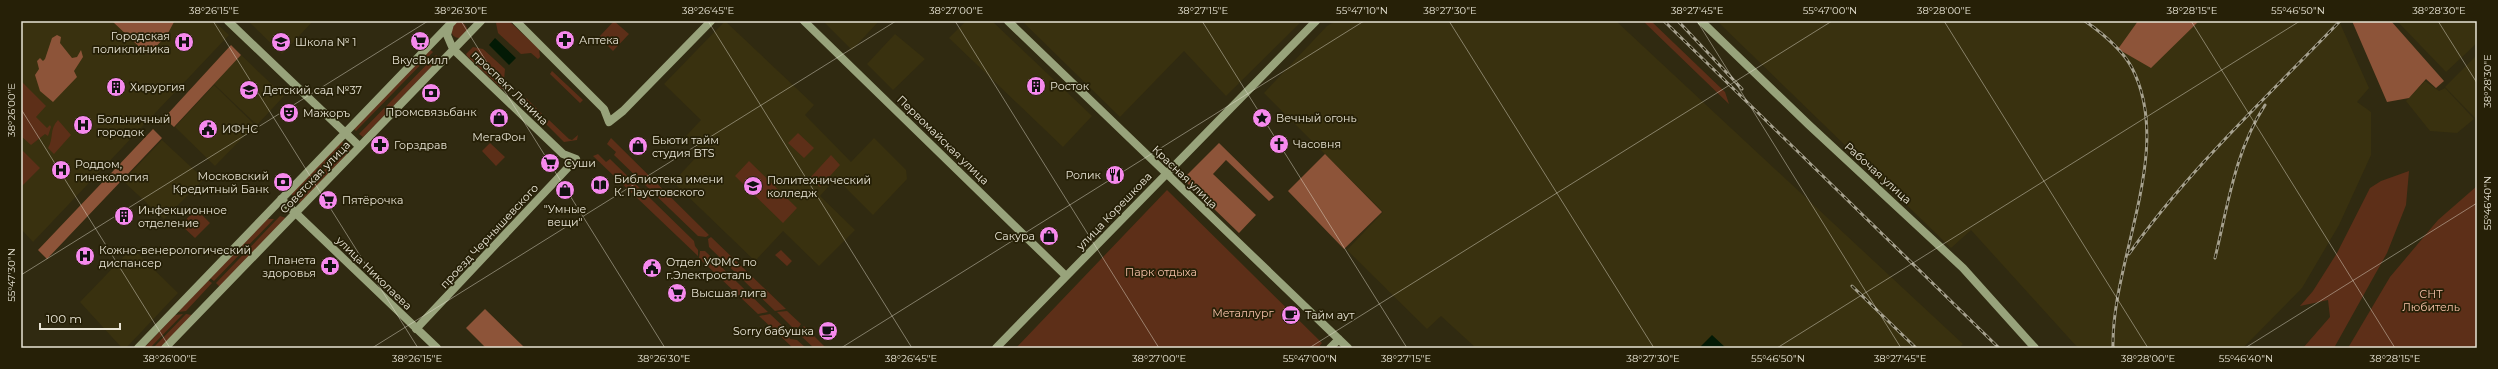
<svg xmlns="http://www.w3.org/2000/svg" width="2498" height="369" font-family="Montserrat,sans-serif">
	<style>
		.built { fill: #39310f }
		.green { fill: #5d2f18 }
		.forest { fill: #8d5439 }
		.water { fill: #031a05 }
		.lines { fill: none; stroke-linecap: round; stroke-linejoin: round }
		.secondary { stroke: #98a37b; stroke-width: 8 }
		.rail-casing { stroke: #a6a18e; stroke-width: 3 }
		.rail { stroke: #262007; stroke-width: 1.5; stroke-dasharray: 4.5; stroke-linecap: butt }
		.ticks { fill: none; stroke: #e8e4d5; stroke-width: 1; stroke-opacity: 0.45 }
		.labels { text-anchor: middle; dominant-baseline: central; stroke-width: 3.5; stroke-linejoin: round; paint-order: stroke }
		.poi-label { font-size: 11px; fill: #e8e4d5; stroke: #262007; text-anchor: start }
		.street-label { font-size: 11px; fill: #e8e4d5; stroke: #262007 }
		.park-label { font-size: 11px; fill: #f6c1a9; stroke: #262007 }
		.neatline { fill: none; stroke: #e8e4d5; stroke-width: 1.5 }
		.ticks-label { font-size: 10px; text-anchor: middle; fill: #e8e4d5 }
	</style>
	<rect width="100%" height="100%" fill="#302a11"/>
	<path class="built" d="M 21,21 L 214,21 L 229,35 L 33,242 L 21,229 Z
		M 248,21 L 313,21 L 282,54 Z
		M 725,21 L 814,105 L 805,115 L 851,162 L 874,138 L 906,170 L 907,179 L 873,215 L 836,178 L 820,196 L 855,230 L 819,266 L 783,231 L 755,261 L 673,182 L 702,151 L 686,136 L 701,120 L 664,84 Z
		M 823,21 L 879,21 L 852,50 Z
		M 966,21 L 992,21 L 1092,116 L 1063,147 L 949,38 Z
		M 1022,21 L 1302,21 L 1226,96 L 1184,51 L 1120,117 Z
		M 1336,21 L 1616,21 L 1963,344 L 1959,348 L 1476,348 L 1441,316 L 1427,329 L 1347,250 L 1383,212 L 1264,93 L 1327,26 Z
		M 1717,21 L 2339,21 L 2369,88 L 2357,102 L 2371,112 L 2371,155 L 2339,225 L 2302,288 L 2243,348 L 2078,348 L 1971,230 L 1951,248 Z
		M 2397,21 L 2477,21 L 2477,43 L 2446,72 Z
		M 895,34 L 925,59 L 893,90 L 867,64 Z
		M 241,55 L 284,96 L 257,125 L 214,84 Z
		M 2477,55 L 2477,120 L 2445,87 Z
		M 2425,81 L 2439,91 L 2445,88 L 2474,119 L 2457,133 L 2430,131 L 2406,101 Z
		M 214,85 L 255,125 L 215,166 L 175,127 Z
		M 162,140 L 204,179 L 164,219 L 123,181 Z
		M 132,248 L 178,293 L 126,348 L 122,348 L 80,302 Z"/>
	<path class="green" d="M 498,21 L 509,21 L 539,49 L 540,57 L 538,59 L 531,53 L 521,54 L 498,33 L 496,23 Z
		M 614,21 L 629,34 L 613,51 L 599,37 Z
		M 1643,21 L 1651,21 L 1725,92 L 1729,104 Z
		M451 30a8 8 0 1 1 16 0a8 8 0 1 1-16 0Z
		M 473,47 L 483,49 L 505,69 L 504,80 L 512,87 L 510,89 L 502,89 L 467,56 L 466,54 Z
		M 429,49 L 433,52 L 356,131 L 353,128 Z
		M 436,55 L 439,59 L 363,137 L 359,134 Z
		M 552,71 L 583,100 L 580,103 L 550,74 Z
		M 21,81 L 46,106 L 36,117 L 47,128 L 50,125 L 51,127 L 48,136 L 45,134 L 31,145 L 21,136 Z
		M 526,98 L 542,114 L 540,115 L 544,119 L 543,121 L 523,102 Z
		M 58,120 L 71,135 L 54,154 L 48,148 C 54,139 49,129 58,120 Z
		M 549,120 L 569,139 L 572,140 L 578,135 L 577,140 L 564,142 L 546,124 Z
		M 798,133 L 814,148 L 804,158 L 788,143 Z
		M 611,138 L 709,235 L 706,237 L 698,236 L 614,155 L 616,152 L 607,144 Z
		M 341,140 L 344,144 L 294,197 L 290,193 Z
		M 490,143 L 505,157 L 496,166 L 482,151 Z
		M 347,147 L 351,150 L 300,203 L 296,199 Z
		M 23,151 L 40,168 L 21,187 L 21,152 Z
		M 598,154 L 606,162 L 610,159 L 694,241 L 695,246 L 698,250 L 698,256 L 593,156 Z
		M 831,155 L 840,165 L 820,187 L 810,178 Z
		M 749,161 L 797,208 L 783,223 L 735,176 Z
		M 2409,171 L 2406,205 L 2387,253 L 2334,348 L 2303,348 L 2330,317 L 2328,300 L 2300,306 L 2313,291 L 2337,253 L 2370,188 L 2381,181 Z
		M 2477,186 L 2477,348 L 2348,348 L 2390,277 L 2438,220 Z
		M 1167,190 L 1322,343 L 1318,348 L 1016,348 Z
		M 196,209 L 210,223 L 195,238 L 181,225 Z
		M 280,216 L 286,218 L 220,287 L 216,283 Z
		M 266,219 L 274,219 L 214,281 L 210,278 Z
		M 711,237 L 786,309 L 775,311 L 709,247 L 708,239 Z
		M 781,250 L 792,261 L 787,266 L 775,255 Z
		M 700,251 L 705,251 L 768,312 L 758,314 L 699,258 Z
		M 208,280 L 212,283 L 186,311 L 178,312 Z
		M 787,311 L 801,324 L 798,328 L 792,327 L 777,312 Z
		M 183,314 L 150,348 L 144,348 L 175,315 Z
		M 186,314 L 192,315 L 161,348 L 153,348 Z
		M 770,314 L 788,331 L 790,339 L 797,340 L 806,348 L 793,348 L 759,316 Z
		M 804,326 L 826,348 L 814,348 L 801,336 L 800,330 Z"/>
	<path class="forest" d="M 112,21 L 173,21 L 174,22 L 167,35 L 148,55 Z
		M 2138,21 L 2199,21 L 2151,68 L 2118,49 Z
		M 2352,21 L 2391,21 L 2444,81 L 2436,88 L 2426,79 L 2409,98 L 2387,102 Z
		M 57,35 L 61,37 L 60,43 L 72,58 L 77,57 L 81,50 L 83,57 L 74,71 L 77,77 L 53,102 L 40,91 L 35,75 L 39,69 L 37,61 L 40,58 L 43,61 L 45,59 L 52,38 Z
		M 231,45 L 241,55 L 174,127 L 164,118 Z
		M 153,129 L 162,138 L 47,259 L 38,250 Z
		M 1219,143 L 1274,197 L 1269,201 L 1226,160 L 1213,174 L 1256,215 L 1239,233 L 1183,179 Z
		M 1325,154 L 1382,212 L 1344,249 L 1288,191 Z
		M 485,309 L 525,348 L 486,348 L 466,328 Z"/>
	<path class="water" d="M 495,38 L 516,58 L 509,65 L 489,45 Z
		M 1712,335 L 1726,348 L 1699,348 Z"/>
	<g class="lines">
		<path class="secondary" d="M 228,21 L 359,146
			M 516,21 L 604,109 L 609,122
			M 804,21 L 1066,276
			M 1008,21 L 1348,348
			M 1701,21 L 1809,125 L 1963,268 L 2035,348
			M 609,122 L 623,111 L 711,21
			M 281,199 L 437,348
			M 416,329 L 576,159 L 563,154 L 453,49 L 447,35 L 450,24
			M 138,348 L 453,21
			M 165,348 L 481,21
			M 996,348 L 1316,21
			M 1330,348 L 1339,339"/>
		<defs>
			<path id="rail" d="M 1664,21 L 1999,348
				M 1678,21 L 1742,89
				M 2085,21 C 2102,33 2122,49 2132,68 C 2175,151 2111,260 2113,348
				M 2129,254 C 2189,169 2268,96 2340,21
				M 2215,258 C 2228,205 2235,151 2265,105
				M 1852,286 L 1916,348"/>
		</defs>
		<use href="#rail" class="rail-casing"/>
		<use href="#rail" class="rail"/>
	</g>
	<path class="ticks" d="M 213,21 L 418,348M 461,21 L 665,348M 708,21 L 912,348M 955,21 L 1159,348M 1202,21 L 1407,348M 1449,21 L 1654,348M 1697,21 L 1901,348M 1944,21 L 2148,348M 2191,21 L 2395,348M 2438,21 L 2477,83M 21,109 L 170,348M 21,275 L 428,21M 372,348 L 896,21M 841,348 L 1364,21M 1309,348 L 1832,21M 1777,348 L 2300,21M 2245,348 L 2477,203"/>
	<defs>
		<symbol id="pharmacy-disc" viewBox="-11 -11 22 22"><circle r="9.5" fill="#f689ed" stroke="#262007"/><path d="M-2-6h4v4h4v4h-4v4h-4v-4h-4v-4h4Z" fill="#111"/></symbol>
		<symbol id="supermarket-disc" viewBox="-11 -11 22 22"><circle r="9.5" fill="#f689ed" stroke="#262007"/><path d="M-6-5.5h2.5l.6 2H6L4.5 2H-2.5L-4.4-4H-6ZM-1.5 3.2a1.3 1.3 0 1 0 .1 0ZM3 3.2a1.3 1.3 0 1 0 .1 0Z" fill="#111"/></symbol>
		<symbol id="hospital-disc" viewBox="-11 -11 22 22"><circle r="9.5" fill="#f689ed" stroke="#262007"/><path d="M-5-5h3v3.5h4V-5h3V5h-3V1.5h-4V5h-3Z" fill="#111"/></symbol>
		<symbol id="school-disc" viewBox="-11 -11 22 22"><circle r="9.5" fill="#f689ed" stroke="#262007"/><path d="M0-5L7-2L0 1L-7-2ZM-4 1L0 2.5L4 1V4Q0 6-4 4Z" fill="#111"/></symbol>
		<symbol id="building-disc" viewBox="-11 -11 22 22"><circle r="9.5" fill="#f689ed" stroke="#262007"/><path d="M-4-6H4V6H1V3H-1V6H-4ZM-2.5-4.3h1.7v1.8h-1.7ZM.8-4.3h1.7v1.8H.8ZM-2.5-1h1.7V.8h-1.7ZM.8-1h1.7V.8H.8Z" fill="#111"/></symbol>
		<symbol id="bank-disc" viewBox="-11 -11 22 22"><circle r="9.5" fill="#f689ed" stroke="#262007"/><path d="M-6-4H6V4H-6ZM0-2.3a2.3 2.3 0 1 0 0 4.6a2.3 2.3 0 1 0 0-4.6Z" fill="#111"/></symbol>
		<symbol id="theatre-disc" viewBox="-11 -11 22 22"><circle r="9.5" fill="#f689ed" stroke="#262007"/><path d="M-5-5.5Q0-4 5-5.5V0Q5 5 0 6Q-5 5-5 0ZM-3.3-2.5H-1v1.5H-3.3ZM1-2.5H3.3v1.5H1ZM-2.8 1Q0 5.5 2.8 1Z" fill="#111"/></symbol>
		<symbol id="shop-disc" viewBox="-11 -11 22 22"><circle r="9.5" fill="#f689ed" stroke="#262007"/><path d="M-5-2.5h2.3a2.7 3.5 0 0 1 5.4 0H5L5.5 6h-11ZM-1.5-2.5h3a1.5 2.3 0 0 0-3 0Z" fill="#111"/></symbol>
		<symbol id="sight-disc" viewBox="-11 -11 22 22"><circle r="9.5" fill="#f689ed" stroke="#262007"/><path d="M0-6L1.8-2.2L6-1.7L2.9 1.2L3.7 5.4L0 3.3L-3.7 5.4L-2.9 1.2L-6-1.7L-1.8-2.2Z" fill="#111"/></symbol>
		<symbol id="civic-disc" viewBox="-11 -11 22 22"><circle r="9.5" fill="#f689ed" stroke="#262007"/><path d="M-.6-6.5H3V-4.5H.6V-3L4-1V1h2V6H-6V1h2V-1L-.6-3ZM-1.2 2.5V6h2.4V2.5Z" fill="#111"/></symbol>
		<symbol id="church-disc" viewBox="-11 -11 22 22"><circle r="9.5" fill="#f689ed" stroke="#262007"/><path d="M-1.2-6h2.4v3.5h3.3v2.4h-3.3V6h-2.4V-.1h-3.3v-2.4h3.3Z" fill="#111"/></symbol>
		<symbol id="restaurant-disc" viewBox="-11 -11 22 22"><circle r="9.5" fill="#f689ed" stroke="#262007"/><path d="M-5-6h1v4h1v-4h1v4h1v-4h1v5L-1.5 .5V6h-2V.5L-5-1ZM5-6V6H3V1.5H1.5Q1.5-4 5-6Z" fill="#111"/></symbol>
		<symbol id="library-disc" viewBox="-11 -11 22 22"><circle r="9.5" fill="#f689ed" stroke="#262007"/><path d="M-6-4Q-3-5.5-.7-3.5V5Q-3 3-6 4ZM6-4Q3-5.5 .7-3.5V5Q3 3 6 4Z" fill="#111"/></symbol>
		<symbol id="university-disc" viewBox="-11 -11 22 22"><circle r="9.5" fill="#f689ed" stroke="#262007"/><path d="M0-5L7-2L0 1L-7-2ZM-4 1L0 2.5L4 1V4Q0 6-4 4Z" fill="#111"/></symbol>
		<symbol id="cafe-disc" viewBox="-11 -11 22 22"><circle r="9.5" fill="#f689ed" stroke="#262007"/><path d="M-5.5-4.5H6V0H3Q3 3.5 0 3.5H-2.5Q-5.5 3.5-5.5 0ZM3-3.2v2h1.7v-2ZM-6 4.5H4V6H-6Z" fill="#111"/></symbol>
	</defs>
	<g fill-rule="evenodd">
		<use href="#pharmacy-disc" x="554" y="29" width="22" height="22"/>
		<use href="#supermarket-disc" x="409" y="30" width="22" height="22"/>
		<use href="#hospital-disc" x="173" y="31" width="22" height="22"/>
		<use href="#school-disc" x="270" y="31" width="22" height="22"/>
		<use href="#building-disc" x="1025" y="75" width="22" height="22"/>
		<use href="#building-disc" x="105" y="76" width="22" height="22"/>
		<use href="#school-disc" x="238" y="79" width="22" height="22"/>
		<use href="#bank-disc" x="420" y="82" width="22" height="22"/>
		<use href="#theatre-disc" x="278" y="102" width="22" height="22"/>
		<use href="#shop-disc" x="488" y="107" width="22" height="22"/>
		<use href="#sight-disc" x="1251" y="107" width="22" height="22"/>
		<use href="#hospital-disc" x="72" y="114" width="22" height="22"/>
		<use href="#civic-disc" x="197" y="118" width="22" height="22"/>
		<use href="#church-disc" x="1268" y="133" width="22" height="22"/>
		<use href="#pharmacy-disc" x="369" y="134" width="22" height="22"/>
		<use href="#shop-disc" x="627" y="135" width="22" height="22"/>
		<use href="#supermarket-disc" x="539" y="152" width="22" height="22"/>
		<use href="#hospital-disc" x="50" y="159" width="22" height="22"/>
		<use href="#restaurant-disc" x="1104" y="164" width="22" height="22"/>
		<use href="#bank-disc" x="272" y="171" width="22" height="22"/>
		<use href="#library-disc" x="589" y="174" width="22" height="22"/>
		<use href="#university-disc" x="742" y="175" width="22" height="22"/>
		<use href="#shop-disc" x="554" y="179" width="22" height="22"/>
		<use href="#supermarket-disc" x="317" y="189" width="22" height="22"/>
		<use href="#building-disc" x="113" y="205" width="22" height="22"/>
		<use href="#shop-disc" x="1038" y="225" width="22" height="22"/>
		<use href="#hospital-disc" x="74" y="245" width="22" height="22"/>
		<use href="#pharmacy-disc" x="319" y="255" width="22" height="22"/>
		<use href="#civic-disc" x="641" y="257" width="22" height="22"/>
		<use href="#supermarket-disc" x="666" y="282" width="22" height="22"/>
		<use href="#cafe-disc" x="1280" y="304" width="22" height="22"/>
		<use href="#cafe-disc" x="817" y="320" width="22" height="22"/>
	</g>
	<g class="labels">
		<g class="poi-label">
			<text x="170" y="36" text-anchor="end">Городская<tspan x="170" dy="13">поликлиника</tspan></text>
			<text x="579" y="40">Аптека</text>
			<text x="295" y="42">Школа № 1</text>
			<text x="420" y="60" text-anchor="middle">ВкусВилл</text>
			<text x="1050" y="86">Росток</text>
			<text x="130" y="87">Хирургия</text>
			<text x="263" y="90">Детский сад №37</text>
			<text x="431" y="112" text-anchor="middle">Промсвязьбанк</text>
			<text x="303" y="113">Мажоръ</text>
			<text x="1276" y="118">Вечный огонь</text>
			<text x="97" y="119">Больничный<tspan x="97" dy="13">городок</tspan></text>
			<text x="222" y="129">ИФНС</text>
			<text x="499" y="137" text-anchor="middle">МегаФон</text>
			<text x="652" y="140">Бьюти тайм<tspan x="652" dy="13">студия BTS</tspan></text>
			<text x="1293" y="144">Часовня</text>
			<text x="394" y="145">Горздрав</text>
			<text x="564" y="163">Суши</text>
			<text x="75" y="164">Роддом,<tspan x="75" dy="13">гинекология</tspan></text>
			<text x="1101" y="175" text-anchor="end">Ролик</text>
			<text x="269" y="176" text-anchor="end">Московский<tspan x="269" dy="13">Кредитный Банк</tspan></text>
			<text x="614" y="179">Библиотека имени<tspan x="614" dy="13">К. Паустовского</tspan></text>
			<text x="767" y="180">Политехнический<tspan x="767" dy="13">колледж</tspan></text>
			<text x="342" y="200">Пятёрочка</text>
			<text x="565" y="209" text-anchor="middle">"Умные<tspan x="565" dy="13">вещи"</tspan></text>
			<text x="138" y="210">Инфекционное<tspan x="138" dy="13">отделение</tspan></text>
			<text x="1035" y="236" text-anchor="end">Сакура</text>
			<text x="99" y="250">Кожно-венерологический<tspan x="99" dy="13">диспансер</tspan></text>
			<text x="316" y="260" text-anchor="end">Планета<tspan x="316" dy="13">здоровья</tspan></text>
			<text x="666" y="262">Отдел УФМС по<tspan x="666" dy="13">г.Электросталь</tspan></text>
			<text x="691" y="293">Высшая лига</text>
			<text x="1305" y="315">Тайм аут</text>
			<text x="814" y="331" text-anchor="end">Sorry бабушка</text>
		</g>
		<g class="street-label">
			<text transform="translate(510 88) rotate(44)">проспект Ленина</text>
			<text transform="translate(943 140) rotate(44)">Первомайская улица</text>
			<text transform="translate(1878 173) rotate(42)">Рабочая улица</text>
			<text transform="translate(315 177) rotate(-46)">Советская улица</text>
			<text transform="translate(1185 177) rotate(44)">Красная улица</text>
			<text transform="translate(1114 211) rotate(-46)">улица Корешкова</text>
			<text transform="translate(489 236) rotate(-47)">проезд Чернышевского</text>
			<text transform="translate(374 273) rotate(44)">улица Николаева</text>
		</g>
		<g class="park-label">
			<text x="1161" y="272">Парк отдыха</text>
			<text x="2431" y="294">СНТ<tspan x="2431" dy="13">Любитель</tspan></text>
			<text x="1243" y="313">Металлург</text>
		</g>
	</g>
	<rect width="2498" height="369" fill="none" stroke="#262007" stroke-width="44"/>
	<path d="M40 323v6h80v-6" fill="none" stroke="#e8e4d5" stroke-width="2"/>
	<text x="46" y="323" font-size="12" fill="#e8e4d5" stroke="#262007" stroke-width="3" paint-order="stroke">100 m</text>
	<rect x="22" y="22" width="2454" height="325" class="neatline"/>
	<g class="ticks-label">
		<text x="214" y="14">38°26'15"E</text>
		<text x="461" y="14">38°26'30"E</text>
		<text x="708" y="14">38°26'45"E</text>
		<text x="956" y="14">38°27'00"E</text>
		<text x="1203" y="14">38°27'15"E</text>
		<text x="1362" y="14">55°47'10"N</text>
		<text x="1450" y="14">38°27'30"E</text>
		<text x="1697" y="14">38°27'45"E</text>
		<text x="1830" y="14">55°47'00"N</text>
		<text x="1944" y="14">38°28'00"E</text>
		<text x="2192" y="14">38°28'15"E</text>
		<text x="2298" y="14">55°46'50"N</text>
		<text x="2439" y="14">38°28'30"E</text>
		<text transform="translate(2487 81) rotate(-90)" y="4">38°28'30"E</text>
		<text transform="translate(11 110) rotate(-90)" y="4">38°26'00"E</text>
		<text transform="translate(2487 203) rotate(-90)" y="4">55°46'40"N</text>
		<text transform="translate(11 275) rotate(-90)" y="4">55°47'30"N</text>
		<text x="170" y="362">38°26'00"E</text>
		<text x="417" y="362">38°26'15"E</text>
		<text x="664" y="362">38°26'30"E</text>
		<text x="911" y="362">38°26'45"E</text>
		<text x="1159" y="362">38°27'00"E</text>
		<text x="1310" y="362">55°47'00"N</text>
		<text x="1406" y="362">38°27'15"E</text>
		<text x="1653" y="362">38°27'30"E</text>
		<text x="1778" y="362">55°46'50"N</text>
		<text x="1900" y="362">38°27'45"E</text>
		<text x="2148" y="362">38°28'00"E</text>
		<text x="2246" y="362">55°46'40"N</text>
		<text x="2395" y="362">38°28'15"E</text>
	</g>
</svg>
